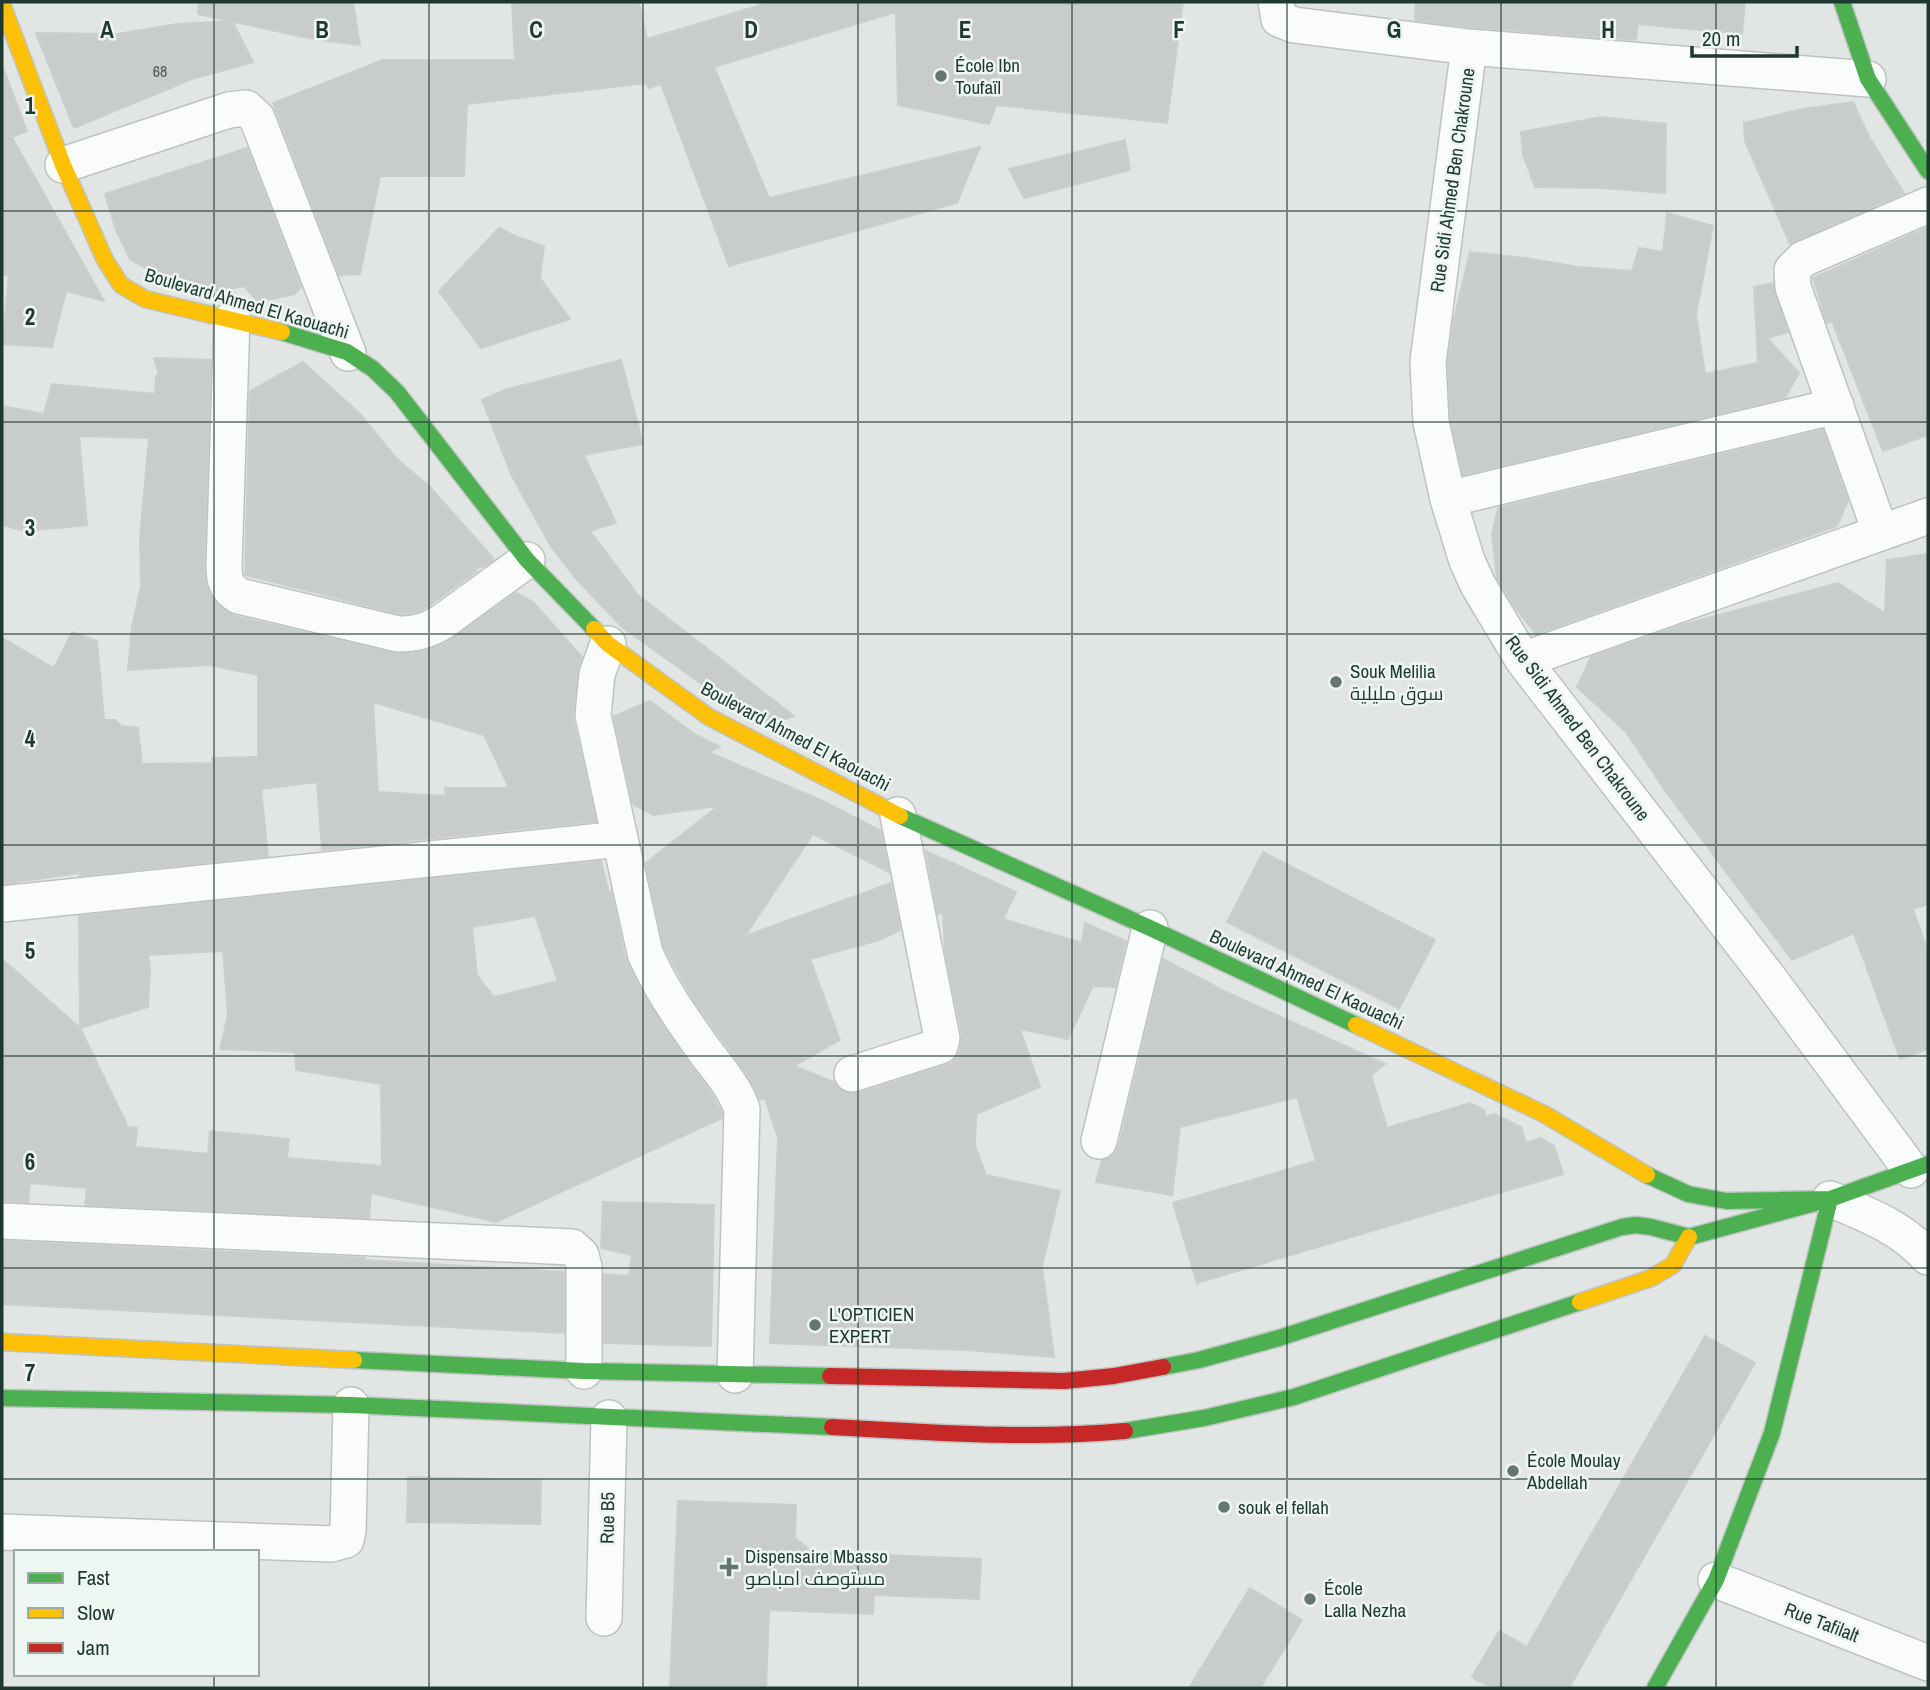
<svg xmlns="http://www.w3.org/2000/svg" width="1930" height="1690" font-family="'Archivo Narrow',Cairo,sans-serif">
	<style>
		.building { fill: #c8cdcb; stroke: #c9cfcd; stroke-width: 2; fill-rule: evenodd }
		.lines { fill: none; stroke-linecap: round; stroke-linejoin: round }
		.street-casing { stroke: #bec3c1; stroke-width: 38 }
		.fast-casing { stroke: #bdc4c1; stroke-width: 19 }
		.slow-casing { stroke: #bdc4c1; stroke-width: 19 }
		.jam-casing { stroke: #bdc4c1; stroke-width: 19 }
		.street { stroke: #fafbfb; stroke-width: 35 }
		.fast { stroke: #4caf50; stroke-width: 16 }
		.slow { stroke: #ffc107; stroke-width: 16 }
		.jam { stroke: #c62828; stroke-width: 16 }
		.grid { fill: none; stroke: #1f3932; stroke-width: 2; stroke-opacity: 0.55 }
		.poi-dot { fill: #637670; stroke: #eef6f2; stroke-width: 2.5 }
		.labels { text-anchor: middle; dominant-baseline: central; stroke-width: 5; stroke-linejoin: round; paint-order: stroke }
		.number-label { font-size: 16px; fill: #4a5f59 }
		.poi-label { font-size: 19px; fill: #1f3932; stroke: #eef6f2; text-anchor: start }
		.street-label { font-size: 19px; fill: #1f3932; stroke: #eef6f2 }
		.grid-label { font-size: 23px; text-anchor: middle; font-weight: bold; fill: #1f3932; stroke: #eef6f2; stroke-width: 5; stroke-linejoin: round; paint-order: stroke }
	</style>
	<rect width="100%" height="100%" fill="#e1e6e4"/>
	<path class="building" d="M 199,2 L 353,2 L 360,45 L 313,39 L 198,14 Z
		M 512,2 L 639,2 L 647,39 L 771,2 L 1183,2 L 1167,123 L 996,105 L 989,124 L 898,105 L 896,12 L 714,67 L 769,198 L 980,147 L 957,203 L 729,266 L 661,84 L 649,88 L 646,83 L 467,104 L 464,176 L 380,176 L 360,274 L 339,275 L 273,103 L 383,60 L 515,60 Z
		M 1416,2 L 1745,2 L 1742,34 L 1638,24 L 1636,40 L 1471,27 L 1415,20 Z
		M 232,21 L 253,62 L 192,79 L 74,128 L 36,33 L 117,34 L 177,24 Z
		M 2,65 L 27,131 L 12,137 L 104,301 L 66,291 L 52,347 L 2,344 L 9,276 L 2,274 Z
		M 1853,102 L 1869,137 L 1904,193 L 1790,244 L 1745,141 L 1744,123 L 1802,109 Z
		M 1601,117 L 1666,124 L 1665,193 L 1603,188 L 1535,187 L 1523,155 L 1521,132 Z
		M 1125,140 L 1130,170 L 1024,198 L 1009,169 Z
		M 247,148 L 301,287 L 295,294 L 258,302 L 244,286 L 212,292 L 171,283 L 130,259 L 116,230 L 105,194 Z
		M 1667,213 L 1713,226 L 1696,314 L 1705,374 L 1758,363 L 1754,287 L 1773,283 L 1788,332 L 1767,338 L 1799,373 L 1785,398 L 1463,475 L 1451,420 L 1448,363 L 1454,319 L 1470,252 L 1525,258 L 1578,267 L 1632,271 L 1639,248 L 1663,252 Z
		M 499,228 L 517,237 L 544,246 L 540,278 L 570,319 L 481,348 L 439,291 Z
		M 1926,228 L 1928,232 L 1928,435 L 1883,451 L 1832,321 L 1827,323 L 1813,278 Z
		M 154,358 L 211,360 L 204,566 L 206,586 L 216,603 L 234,616 L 398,654 L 425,651 L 445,643 L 516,593 L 533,602 L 582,657 L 577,672 L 573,719 L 596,821 L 322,850 L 317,782 L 261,789 L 268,856 L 80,876 L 80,873 L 2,884 L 2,638 L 54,668 L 72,632 L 97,641 L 104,720 L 116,720 L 121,726 L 138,728 L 142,764 L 212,763 L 212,758 L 258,757 L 258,675 L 208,665 L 128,670 L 132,627 L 141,586 L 140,537 L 149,438 L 79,436 L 87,525 L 25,531 L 2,525 L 2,406 L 44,414 L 52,384 L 155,394 L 156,376 L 159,375 ZM 373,702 L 484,735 L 509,788 L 445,788 L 446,796 L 378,792 Z
		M 621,360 L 643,444 L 584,455 L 616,523 L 590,531 L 638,595 L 794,716 L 772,725 L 721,698 L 622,627 L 577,580 L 550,545 L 511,474 L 482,400 L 504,390 Z
		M 303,362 L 359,413 L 397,459 L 429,486 L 494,559 L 485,566 L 474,569 L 477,571 L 427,607 L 416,612 L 400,614 L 245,575 L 250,391 Z
		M 1823,430 L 1848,501 L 1837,526 L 1536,634 L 1516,609 L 1497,578 L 1492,535 L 1498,508 Z
		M 1928,554 L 1928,904 L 1913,909 L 1928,952 L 1928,1049 L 1900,1059 L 1854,933 L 1792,960 L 1664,789 L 1626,732 L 1577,687 L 1591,657 L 1682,625 L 1838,583 L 1885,613 L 1887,560 Z
		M 650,701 L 696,735 L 720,747 L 708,752 L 823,801 L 881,831 L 889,872 L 813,834 L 745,936 L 891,883 L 900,930 L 879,940 L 810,959 L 840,1040 L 794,1066 L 834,1082 L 839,1089 L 847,1093 L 858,1093 L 952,1063 L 960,1051 L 962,1034 L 945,950 L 943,912 L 938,914 L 926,851 L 1016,892 L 1003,919 L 1082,943 L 1085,923 L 1126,941 L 1115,987 L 1093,986 L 1068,1039 L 1020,1029 L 1040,1087 L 976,1114 L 975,1146 L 986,1175 L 1060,1191 L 1042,1266 L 1054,1357 L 967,1350 L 770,1343 L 778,1138 L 765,1098 L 760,1100 L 747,1074 L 696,1004 L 669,957 L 664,947 L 646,863 L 718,806 L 653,815 L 633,804 L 614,716 Z
		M 1263,852 L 1435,940 L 1399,1009 L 1227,922 Z
		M 601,861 L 609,893 L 611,891 L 625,958 L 633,974 L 663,1026 L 713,1096 L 722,1113 L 722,1118 L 496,1222 L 371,1193 L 369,1218 L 85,1205 L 87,1188 L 30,1183 L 28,1202 L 2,1201 L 2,959 L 80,1028 L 79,916 ZM 535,916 L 558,981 L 494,997 L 477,975 L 472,927 ZM 223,951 L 228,1015 L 220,1049 L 295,1052 L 296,1070 L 381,1084 L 382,1166 L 287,1158 L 289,1139 L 210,1131 L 208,1154 L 135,1147 L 137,1128 L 128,1127 L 80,1028 L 148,1007 L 150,968 L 148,955 Z
		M 1163,959 L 1226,992 L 1385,1064 L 1371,1075 L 1387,1128 L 1470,1103 L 1484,1110 L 1486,1117 L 1494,1114 L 1521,1127 L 1526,1143 L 1541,1138 L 1554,1146 L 1563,1174 L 1197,1283 L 1173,1203 L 1316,1161 L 1297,1097 L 1180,1127 L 1172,1195 L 1096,1182 L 1102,1160 L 1113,1155 L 1119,1146 Z
		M 603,1202 L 714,1205 L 711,1346 L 604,1343 L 604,1274 L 629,1276 L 632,1255 L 601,1248 Z
		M 2,1241 L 365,1258 L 365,1260 L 564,1272 L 564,1333 L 2,1304 Z
		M 1705,1336 L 1755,1363 L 1569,1688 L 1492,1688 L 1472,1677 L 1499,1631 L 1527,1647 Z
		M 408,1477 L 541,1480 L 540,1524 L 407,1522 Z
		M 678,1501 L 796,1505 L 795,1538 L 812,1552 L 981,1559 L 979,1599 L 874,1595 L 873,1614 L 769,1610 L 766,1688 L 670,1688 Z
		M 1250,1588 L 1302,1620 L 1260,1688 L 1189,1688 Z"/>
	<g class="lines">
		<defs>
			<path id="street" d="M 1276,2 L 1279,19 L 1294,25 L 1469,47 L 1868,79
				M 1469,47 L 1428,362 L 1431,422 L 1448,499 L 1467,561 L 1478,585 L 1523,660 L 1768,977 L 1911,1170
				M 63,165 L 229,110 L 246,108 L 257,118 L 348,353
				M 232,319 L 224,566 C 224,580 226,588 239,596 L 398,634 C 415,634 427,631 442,622 L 527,560
				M 1448,499 L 1836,406
				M 1880,531 L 1793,287 L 1792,270 L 1803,259 L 1928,205
				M 608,644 L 597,674 L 593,715 L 645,953 C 660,988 682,1019 704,1050 C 718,1069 734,1086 742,1109 L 735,1375
				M 1523,660 L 1928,516
				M 2,904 L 620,839
				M 852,1074 L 940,1046 L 942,1038 L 898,815
				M 1099,1141 L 1150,928
				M 1830,1199 C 1866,1214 1901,1227 1928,1257
				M 2,1221 L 572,1247 L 581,1255 L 584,1267 L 584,1371
				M 2,1532 L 331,1544 L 346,1540 L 348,1531 L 351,1405
				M 1716,1580 L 1928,1663
				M 604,1618 L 609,1418"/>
			<path id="fast" d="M 1842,2 L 1868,79 L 1928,171
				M 282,332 L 347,352 L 373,369 L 397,392 L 527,560 L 594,629
				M 900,816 L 1150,928 L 1356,1025
				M 1647,1175 L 1688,1194 L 1726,1201 L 1830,1199
				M 354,1360 L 584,1371 L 830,1376
				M 1163,1367 L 1199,1360 L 1279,1338 L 1622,1227 L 1636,1225 L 1651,1227 L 1689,1237 L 1830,1199 L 1928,1164
				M 2,1398 L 351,1405 L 832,1427
				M 1125,1431 L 1204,1418 L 1294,1397 L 1580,1302
				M 1655,1688 L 1716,1580 L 1772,1433 L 1830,1199"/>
			<path id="slow" d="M 2,4 L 63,165 L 105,260 L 121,285 L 145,299 L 282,332
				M 594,629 L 608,644 L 709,717 L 900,816
				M 1356,1025 L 1544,1114 L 1647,1175
				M 1580,1302 L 1651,1278 L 1673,1265 L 1689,1237
				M 2,1342 L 354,1360"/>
			<path id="jam" d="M 830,1376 L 1064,1381 L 1114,1376 L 1163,1367
				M 832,1427 C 930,1432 1028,1440 1125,1431"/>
		</defs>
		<use href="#street" class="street-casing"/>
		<use href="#fast" class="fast-casing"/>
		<use href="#slow" class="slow-casing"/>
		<use href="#jam" class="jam-casing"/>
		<use href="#street" class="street"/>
		<use href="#fast" class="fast"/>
		<use href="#slow" class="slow"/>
		<use href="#jam" class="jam"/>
	</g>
	<path class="grid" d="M 214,2 L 214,1552M 429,2 L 429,1688M 643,2 L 643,1688M 858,2 L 858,1688M 1072,2 L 1072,1688M 1287,2 L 1287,1688M 1501,2 L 1501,1688M 1716,2 L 1716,1688M 2,211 L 1928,211M 2,422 L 1928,422M 2,634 L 1928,634M 2,845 L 1928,845M 2,1056 L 1928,1056M 2,1268 L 1928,1268M 2,1479 L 1928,1479M 214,1674 L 214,1688"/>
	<g class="poi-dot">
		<circle cx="941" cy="76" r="7"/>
		<circle cx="1336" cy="682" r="7"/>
		<circle cx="815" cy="1325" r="7"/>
		<circle cx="1513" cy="1471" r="7"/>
		<circle cx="1224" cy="1507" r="7"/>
		<path d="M725.5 1556.5h7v7h7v7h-7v7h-7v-7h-7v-7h7z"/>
		<circle cx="1310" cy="1599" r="7"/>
	</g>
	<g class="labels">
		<g class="number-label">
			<text x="160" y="71">68</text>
		</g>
		<g class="poi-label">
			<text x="955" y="65">École Ibn<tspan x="955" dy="22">Toufaïl</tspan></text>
			<text x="1350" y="671">Souk Melilia<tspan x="1350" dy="22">سوق مليلية</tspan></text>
			<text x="829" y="1314">L'OPTICIEN<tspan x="829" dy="22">EXPERT</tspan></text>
			<text x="1527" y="1460">École Moulay<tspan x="1527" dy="22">Abdellah</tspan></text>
			<text x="1238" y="1507">souk el fellah</text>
			<text x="745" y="1556">Dispensaire Mbasso<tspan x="745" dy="22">مستوصف امباصو</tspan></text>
			<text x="1324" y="1588">École<tspan x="1324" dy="22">Lalla Nezha</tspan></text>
		</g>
		<g class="street-label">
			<text transform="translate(1452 180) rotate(-82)">Rue Sidi Ahmed Ben Chakroune</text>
			<text transform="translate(247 303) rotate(16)">Boulevard Ahmed El Kaouachi</text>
			<text transform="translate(1578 728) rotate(53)">Rue Sidi Ahmed Ben Chakroune</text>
			<text transform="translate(796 736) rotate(28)">Boulevard Ahmed El Kaouachi</text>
			<text transform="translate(1307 979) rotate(25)">Boulevard Ahmed El Kaouachi</text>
			<text transform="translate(607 1518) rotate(-89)">Rue B5</text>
			<text transform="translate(1822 1622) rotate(21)">Rue Tafilalt</text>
		</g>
	</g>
	<g class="grid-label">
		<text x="107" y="38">A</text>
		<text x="322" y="38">B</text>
		<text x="536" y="38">C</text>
		<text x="751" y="38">D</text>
		<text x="965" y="38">E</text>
		<text x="1179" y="38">F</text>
		<text x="1394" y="38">G</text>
		<text x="1608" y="38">H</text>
		<text x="30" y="114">1</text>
		<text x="30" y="325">2</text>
		<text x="30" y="536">3</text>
		<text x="30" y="747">4</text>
		<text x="30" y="959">5</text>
		<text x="30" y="1170">6</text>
		<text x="30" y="1381">7</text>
	</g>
	<rect width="1930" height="1690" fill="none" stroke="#1f3932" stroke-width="7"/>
	<rect x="14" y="1550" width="245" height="126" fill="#eef6f2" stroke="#9baaa5" stroke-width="2"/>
	<rect x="28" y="1573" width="35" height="10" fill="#4caf50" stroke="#9baaa5" stroke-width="2"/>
	<text x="77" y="1585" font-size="21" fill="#1f3932">Fast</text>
	<rect x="28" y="1608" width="35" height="10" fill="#ffc107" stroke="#9baaa5" stroke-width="2"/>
	<text x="77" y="1620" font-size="21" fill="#1f3932">Slow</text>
	<rect x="28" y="1643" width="35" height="10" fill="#c62828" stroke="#9baaa5" stroke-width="2"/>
	<text x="77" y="1655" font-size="21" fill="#1f3932">Jam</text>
	<path d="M1692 46v10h105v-10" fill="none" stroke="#1f3932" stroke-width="3.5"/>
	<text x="1702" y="46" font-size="21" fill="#1f3932" stroke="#eef6f2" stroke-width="5" paint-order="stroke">20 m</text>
</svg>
